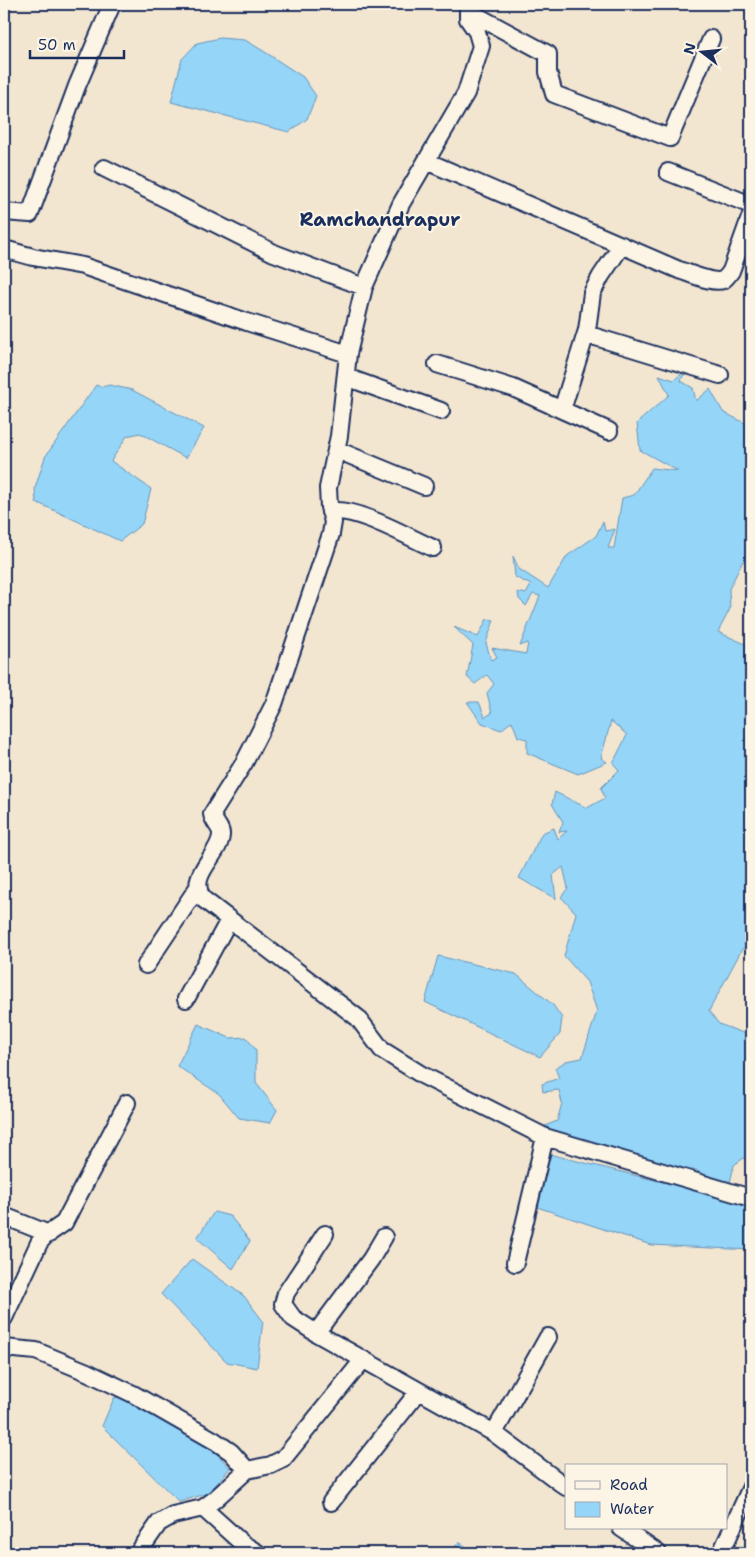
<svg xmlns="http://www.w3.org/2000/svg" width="755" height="1557" font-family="'Shantell Sans',sans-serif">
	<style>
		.water { fill: #95d5f7; stroke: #6493ba }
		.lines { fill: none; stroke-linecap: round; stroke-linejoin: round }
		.minor-casing { stroke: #1b2f5e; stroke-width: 20 }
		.minor { stroke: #fcf5e5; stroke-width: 16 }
		.labels { text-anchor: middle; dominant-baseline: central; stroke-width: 4; stroke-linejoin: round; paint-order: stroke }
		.district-label { font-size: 19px; font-weight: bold; fill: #1b2f5e; stroke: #fcf5e5 }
	</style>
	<rect width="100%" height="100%" fill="#f3e6d1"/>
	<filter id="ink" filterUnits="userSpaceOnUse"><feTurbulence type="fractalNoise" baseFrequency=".02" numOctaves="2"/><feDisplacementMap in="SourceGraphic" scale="10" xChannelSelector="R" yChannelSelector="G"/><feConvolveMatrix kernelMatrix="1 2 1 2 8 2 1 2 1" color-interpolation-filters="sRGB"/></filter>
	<g filter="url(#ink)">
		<path class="water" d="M 220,38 L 245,40 L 265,52 L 303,77 L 316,96 L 307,119 L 289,132 L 171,102 L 182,59 L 197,43 Z
			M 685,371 L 681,381 L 693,388 L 696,401 L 710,389 L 723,412 L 751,426 L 751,560 L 743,561 L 729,589 L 730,609 L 718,632 L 750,646 L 751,652 L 751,944 L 742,949 L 709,1011 L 719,1024 L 751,1036 L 751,1153 L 734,1165 L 730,1183 L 716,1185 L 696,1170 L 662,1171 L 548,1134 L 545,1126 L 557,1121 L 562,1103 L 559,1090 L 543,1092 L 542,1084 L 559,1078 L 555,1068 L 566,1061 L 582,1058 L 597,1011 L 587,982 L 564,956 L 576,913 L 561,897 L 568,888 L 563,867 L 553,875 L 556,899 L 519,878 L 542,833 L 554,828 L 558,839 L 567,831 L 559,832 L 563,822 L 552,804 L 555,792 L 587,808 L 605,798 L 601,788 L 619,770 L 613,763 L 627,735 L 611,721 L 601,758 L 607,762 L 578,774 L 527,753 L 527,739 L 518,737 L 512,721 L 501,730 L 482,723 L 467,702 L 479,702 L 485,717 L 492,713 L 487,693 L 494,684 L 487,675 L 475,684 L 467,677 L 473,645 L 454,627 L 478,637 L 487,619 L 494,620 L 486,643 L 491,660 L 497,657 L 492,648 L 526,654 L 528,643 L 520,646 L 540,596 L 533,594 L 526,606 L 519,599 L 518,592 L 526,594 L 531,585 L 515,577 L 513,556 L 519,569 L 548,588 L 567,556 L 596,536 L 603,521 L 605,531 L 615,529 L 608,548 L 614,548 L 622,498 L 634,495 L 652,468 L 678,471 L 640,450 L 637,423 L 669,395 L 659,375 L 674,380 Z
			M 96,385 L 101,387 L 110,385 L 132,390 L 204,428 L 186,458 L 140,433 L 127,436 L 111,461 L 151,489 L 142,524 L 120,541 L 36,502 L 35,488 L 45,457 Z
			M 438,956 L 516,974 L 553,1005 L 562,1018 L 560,1034 L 540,1057 L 425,1002 Z
			M 198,1024 L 230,1038 L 246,1037 L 256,1050 L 256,1083 L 277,1110 L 270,1123 L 239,1118 L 219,1094 L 177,1066 Z
			M 545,1153 L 739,1201 L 751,1206 L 751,1250 L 651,1245 L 534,1206 Z
			M 214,1212 L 230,1216 L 250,1241 L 233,1269 L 197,1238 Z
			M 192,1259 L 244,1296 L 263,1321 L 257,1368 L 227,1362 L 161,1294 Z
			M 129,1394 L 198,1433 L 230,1468 L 209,1493 L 179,1502 L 102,1426 L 114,1398 Z
			M 459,1542 L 476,1553 L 450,1553 Z"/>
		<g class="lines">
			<defs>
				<path id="minor" d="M 468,4 L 468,19 L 477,32 L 481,46 L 466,93 L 401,204 L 364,287 L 348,354 L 339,436 L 328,488 L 329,507 L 333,522 L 331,534 L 274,704 L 244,763 L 212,814 C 213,822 222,828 221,835 C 220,856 186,875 203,899 L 358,1018 L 382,1050 L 422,1075 L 545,1137 L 751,1198
					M 468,11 L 548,54 L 548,72 L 554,94 L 670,138 L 711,39
					M 426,161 L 679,270 C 689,273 713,284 723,280 C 726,278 729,274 731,271 L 751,215
					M 104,168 L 274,253 L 364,287
					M 668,172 L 751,205
					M 4,212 L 30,214 L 77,86 L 112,4
					M 4,249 L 33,257 L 83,266 L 247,322 L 348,354
					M 586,334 L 720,375
					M 437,364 L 513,388 L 609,431
					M 346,377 L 441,411
					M 562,410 L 587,330 L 592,293 L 601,276 L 622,245
					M 337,450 L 424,486
					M 330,512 C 353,505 410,538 433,548
					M 146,965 L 198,887
					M 186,999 L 229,920
					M 4,1216 L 49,1234
					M 325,1234 L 286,1293 L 283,1304 L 293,1318 L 316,1333 L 494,1433 L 566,1487
					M 515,1263 L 545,1137
					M 4,1318 L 39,1243 L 45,1236 L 64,1223 L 127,1103
					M 316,1333 L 371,1259 L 384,1237
					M 4,1348 L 36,1351 L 87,1372 L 133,1394 L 215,1441 L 231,1452 L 247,1470
					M 494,1433 L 548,1337
					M 331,1502 L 419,1391
					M 203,1508 L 243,1544 L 258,1553
					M 621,1528 L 658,1553
					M 138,1553 L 159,1523 L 173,1515 L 203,1508 L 214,1500 L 247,1470 L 271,1465 L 283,1459 L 363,1360
					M 721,1553 L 751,1487"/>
			</defs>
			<use href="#minor" class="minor-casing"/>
			<use href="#minor" class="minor"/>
		</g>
	</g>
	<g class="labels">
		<g class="district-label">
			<text x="380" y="219">Ramchandrapur</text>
		</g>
	</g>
	<rect width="755" height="1557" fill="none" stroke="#fcf5e5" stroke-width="20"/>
	<rect x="10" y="10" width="735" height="1537" fill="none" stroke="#1b2f5e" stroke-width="2" filter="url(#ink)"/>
	<rect x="565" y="1464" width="162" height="65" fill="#fcf5e5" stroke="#a2a6af"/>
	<rect x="575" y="1481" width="25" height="8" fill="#fcf5e5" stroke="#a2a6af"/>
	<text x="610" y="1490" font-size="15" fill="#1b2f5e">Road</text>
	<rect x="575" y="1502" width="25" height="15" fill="#95d5f7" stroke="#a2a6af"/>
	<text x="610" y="1514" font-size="15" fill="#1b2f5e">Water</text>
	<g transform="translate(702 52) rotate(286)" stroke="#fcf5e5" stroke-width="4" paint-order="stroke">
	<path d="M0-4L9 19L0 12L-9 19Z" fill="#1b2f5e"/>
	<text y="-8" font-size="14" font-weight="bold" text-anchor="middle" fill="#1b2f5e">N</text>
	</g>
	<path d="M30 50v8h94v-8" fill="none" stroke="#1b2f5e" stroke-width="2.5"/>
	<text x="38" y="50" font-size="15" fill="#1b2f5e" stroke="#fcf5e5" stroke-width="4" paint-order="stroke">50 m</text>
</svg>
